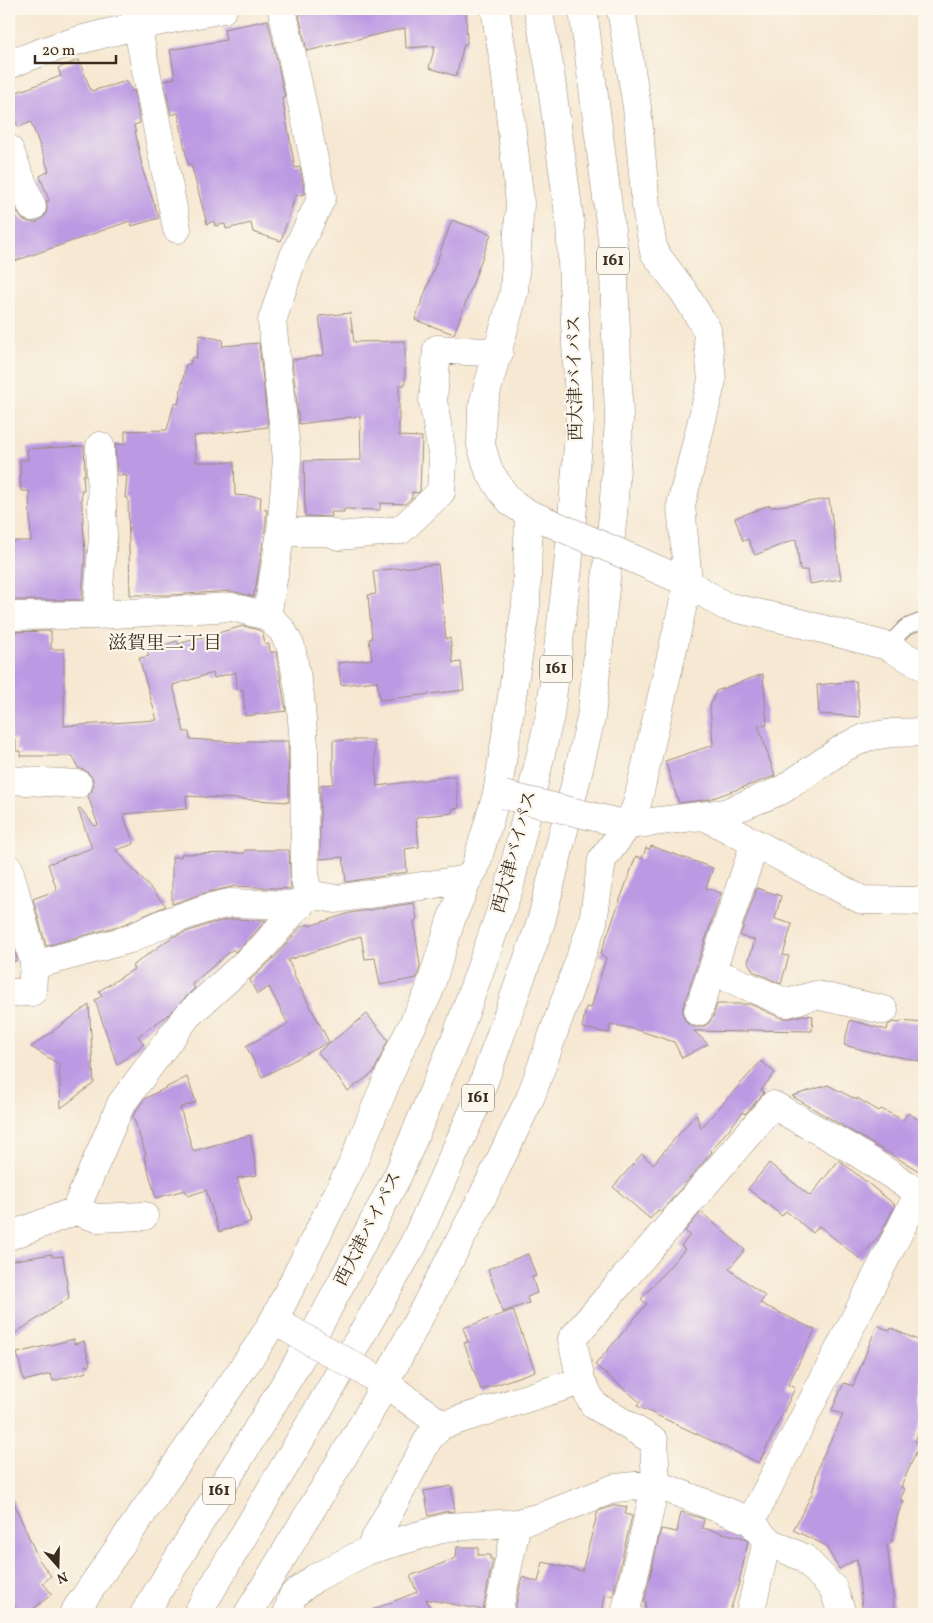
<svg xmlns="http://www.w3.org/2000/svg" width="933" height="1623" font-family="Vollkorn,'Noto Serif JP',serif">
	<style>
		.building { fill: #bc9ae3 }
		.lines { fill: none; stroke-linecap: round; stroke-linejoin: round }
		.lane-casing { stroke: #988978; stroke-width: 17 }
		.street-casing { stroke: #988978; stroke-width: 29 }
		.secondary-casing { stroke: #988978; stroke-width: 29 }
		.highway-casing { stroke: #988978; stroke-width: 29 }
		.lane { stroke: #fff; stroke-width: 15 }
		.street { stroke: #fff; stroke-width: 28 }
		.secondary { stroke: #fff; stroke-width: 28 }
		.highway { stroke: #fff; stroke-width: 28 }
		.secondary-bridge-casing { stroke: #988978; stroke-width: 29; stroke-linecap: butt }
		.secondary-bridge { stroke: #fff; stroke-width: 28 }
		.labels { text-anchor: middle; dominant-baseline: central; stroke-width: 4.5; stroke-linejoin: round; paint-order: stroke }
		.shield { fill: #fbf7ec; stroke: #75685c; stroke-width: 1 }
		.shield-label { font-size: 16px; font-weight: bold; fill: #3b2a1e }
		.street-label { font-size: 18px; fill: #3b2a1e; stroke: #fbf7ec }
		.neighbourhood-label { font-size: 19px; fill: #3b2a1e; stroke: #fbf7ec }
	</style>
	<rect width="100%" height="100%" fill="#fbf7ec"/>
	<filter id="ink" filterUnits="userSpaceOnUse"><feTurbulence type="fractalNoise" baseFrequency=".02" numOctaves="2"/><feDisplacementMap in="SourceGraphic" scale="10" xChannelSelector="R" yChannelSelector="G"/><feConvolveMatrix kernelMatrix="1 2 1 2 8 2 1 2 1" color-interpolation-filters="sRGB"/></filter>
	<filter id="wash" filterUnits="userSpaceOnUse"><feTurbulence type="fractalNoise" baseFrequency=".0096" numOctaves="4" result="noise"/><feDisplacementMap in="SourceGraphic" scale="20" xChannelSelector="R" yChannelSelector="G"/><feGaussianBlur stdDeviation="1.12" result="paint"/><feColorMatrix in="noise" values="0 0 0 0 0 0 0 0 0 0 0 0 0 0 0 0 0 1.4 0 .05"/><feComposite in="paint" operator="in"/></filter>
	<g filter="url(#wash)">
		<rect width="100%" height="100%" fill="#f6e8d2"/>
		<g id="blocks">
			<path class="building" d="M 300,9 L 466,9 L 467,44 L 464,44 L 456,76 L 429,68 L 435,46 L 406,48 L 405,28 L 307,51 L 299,15 L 301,14 Z
				M 268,20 L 285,97 L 282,97 L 295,168 L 300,167 L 305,194 L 295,196 L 281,241 L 253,232 L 251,223 L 226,229 L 225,224 L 215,226 L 214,221 L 207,224 L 191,164 L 188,165 L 178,113 L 171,115 L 164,81 L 175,78 L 170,50 L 226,40 L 224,29 Z
				M 79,60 L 91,91 L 127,81 L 132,91 L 134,90 L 140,123 L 134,125 L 143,171 L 159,218 L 132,226 L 130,221 L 9,263 L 9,191 L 18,213 L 22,219 L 29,222 L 37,222 L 44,217 L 47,210 L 46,201 L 49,201 L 40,176 L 49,171 L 31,122 L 18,127 L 16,122 L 9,124 L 9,95 L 61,76 L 58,68 Z
				M 452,220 L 491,234 L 454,334 L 415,320 Z
				M 350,313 L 354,342 L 405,341 L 405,385 L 399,385 L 399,436 L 422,437 L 420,491 L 418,493 L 412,492 L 412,498 L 405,504 L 380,503 L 380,510 L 344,509 L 344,512 L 331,512 L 332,517 L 305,516 L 304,461 L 361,460 L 360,416 L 299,424 L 292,360 L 324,355 L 319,316 Z
				M 200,335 L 223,340 L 222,346 L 259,343 L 268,427 L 194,436 L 196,462 L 234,462 L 235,495 L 261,497 L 260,509 L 267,510 L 265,530 L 255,592 L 254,592 L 254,597 L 231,591 L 172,595 L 130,595 L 128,498 L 125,498 L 127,476 L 117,475 L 115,444 L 125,444 L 125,431 L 167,430 L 174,403 L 178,404 L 186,364 L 190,365 L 192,357 L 196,358 Z
				M 84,446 L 85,475 L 83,475 L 84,490 L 81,490 L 85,554 L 82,600 L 9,600 L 9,541 L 31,541 L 29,491 L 21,491 L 20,460 L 28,460 L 27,449 Z
				M 829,499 L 841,579 L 809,584 L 807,570 L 800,570 L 796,539 L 755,555 L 748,539 L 743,541 L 735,518 L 770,505 L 771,507 Z
				M 438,564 L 446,639 L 450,638 L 453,663 L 461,662 L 464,690 L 380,700 L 377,681 L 341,685 L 338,663 L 372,659 L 369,639 L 372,639 L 368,595 L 376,594 L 373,571 Z
				M 243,626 L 259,630 L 263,634 L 265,645 L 269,644 L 270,652 L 276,652 L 286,711 L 245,716 L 243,689 L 237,690 L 236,672 L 214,678 L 213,673 L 173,685 L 184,732 L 189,732 L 190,739 L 247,743 L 247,741 L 288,741 L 289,802 L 186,796 L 187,809 L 123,814 L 134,844 L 116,850 L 166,906 L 125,924 L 46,946 L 33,899 L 57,890 L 48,864 L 92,848 L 78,809 L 80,808 L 95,826 L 98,825 L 88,796 L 91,792 L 94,785 L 92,777 L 86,771 L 78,768 L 73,756 L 20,756 L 21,751 L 16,751 L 16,740 L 11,739 L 12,679 L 9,679 L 9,632 L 51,631 L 51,649 L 64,649 L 64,726 L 157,720 L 139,658 L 149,656 L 147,650 L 177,641 L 178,644 Z
				M 763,674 L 767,725 L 758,725 L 775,776 L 710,799 L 679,803 L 665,761 L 713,745 L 710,706 L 716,691 Z
				M 856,681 L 860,717 L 819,714 L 817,685 Z
				M 333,740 L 374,740 L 377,786 L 455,776 L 459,808 L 452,809 L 452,813 L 416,817 L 419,847 L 405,849 L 407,872 L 346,882 L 343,857 L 320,859 L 320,785 L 333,784 Z
				M 651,846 L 713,868 L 706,888 L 721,893 L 683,1007 L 683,1016 L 687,1023 L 693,1027 L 702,1027 L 708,1024 L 713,1017 L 717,1004 L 750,1004 L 781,1018 L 791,1018 L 803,1015 L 813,1016 L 812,1031 L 747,1030 L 747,1032 L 694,1031 L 708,1044 L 682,1058 L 674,1042 L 634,1029 L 610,1024 L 609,1033 L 582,1028 L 586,1007 L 591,1008 L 606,958 L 600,955 L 636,856 L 642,859 L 646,848 L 650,849 Z
				M 245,850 L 289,850 L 291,889 L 236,886 L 204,893 L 172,904 L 172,857 L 181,857 L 181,854 L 245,853 Z
				M 757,888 L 781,896 L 775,919 L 792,924 L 783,955 L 789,956 L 781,984 L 753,971 L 748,962 L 755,940 L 740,936 Z
				M 414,903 L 417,920 L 414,921 L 420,966 L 417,978 L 380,985 L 375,958 L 365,959 L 361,936 L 288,960 L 294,973 L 293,974 L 329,1042 L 262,1077 L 246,1046 L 288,1024 L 269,987 L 257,994 L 250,980 L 275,957 L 301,927 L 308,924 L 309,926 L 350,913 Z
				M 232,919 L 266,920 L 252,936 L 235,952 L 233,949 L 192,984 L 195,988 L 168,1015 L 138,1036 L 144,1044 L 117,1065 L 95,1000 L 102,996 L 99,991 L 134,969 L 132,966 L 172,937 L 212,923 Z
				M 9,928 L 17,960 L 9,964 Z
				M 89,1005 L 94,1083 L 61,1108 L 59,1064 L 31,1047 Z
				M 367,1014 L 388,1040 L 374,1072 L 348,1091 L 318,1052 Z
				M 850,1020 L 887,1030 L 888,1025 L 893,1022 L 900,1023 L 900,1021 L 924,1023 L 924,1062 L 875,1052 L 875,1053 L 844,1045 Z
				M 761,1061 L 775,1073 L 761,1090 L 764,1093 L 745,1114 L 743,1112 L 711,1151 L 712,1152 L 661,1212 L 658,1210 L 650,1219 L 613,1187 L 642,1154 L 653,1164 L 696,1114 L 701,1128 Z
				M 187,1077 L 196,1102 L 180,1108 L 193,1151 L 250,1135 L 257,1175 L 237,1178 L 251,1222 L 219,1232 L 206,1190 L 188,1196 L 185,1190 L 156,1198 L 144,1156 L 146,1155 L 133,1116 L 144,1099 Z
				M 828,1085 L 857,1100 L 857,1098 L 879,1111 L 881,1109 L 903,1120 L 908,1113 L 924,1123 L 924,1174 L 792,1096 Z
				M 839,1160 L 895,1205 L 881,1233 L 860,1259 L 819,1226 L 813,1233 L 786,1211 L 782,1216 L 748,1189 L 769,1163 L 810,1196 Z
				M 701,1212 L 745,1250 L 729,1269 L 765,1296 L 760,1303 L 815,1330 L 788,1385 L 795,1388 L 759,1463 L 637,1406 L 640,1402 L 595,1365 L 647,1304 L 641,1299 L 685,1249 L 681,1246 L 690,1235 L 685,1231 Z
				M 52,1254 L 52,1257 L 63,1256 L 69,1298 L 14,1334 L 9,1300 L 9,1261 Z
				M 528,1254 L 536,1276 L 532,1277 L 537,1293 L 527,1297 L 529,1303 L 503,1312 L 488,1269 Z
				M 513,1310 L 535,1371 L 481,1390 L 464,1343 L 468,1342 L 463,1328 Z
				M 877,1325 L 890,1331 L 891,1328 L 924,1343 L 924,1418 L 915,1441 L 920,1443 L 901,1487 L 905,1489 L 900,1500 L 904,1501 L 898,1514 L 891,1543 L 887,1545 L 895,1614 L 866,1614 L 862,1607 L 857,1559 L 839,1569 L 825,1545 L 793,1530 L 812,1494 L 820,1462 L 843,1415 L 832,1410 L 844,1383 L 853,1386 Z
				M 74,1339 L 74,1344 L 84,1341 L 90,1365 L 85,1366 L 87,1372 L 53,1381 L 51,1374 L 24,1381 L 17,1353 Z
				M 451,1486 L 455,1511 L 444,1512 L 429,1516 L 424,1491 Z
				M 9,1492 L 39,1560 L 51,1576 L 43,1583 L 52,1594 L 27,1614 L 21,1614 L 9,1599 Z
				M 616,1505 L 627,1507 L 625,1514 L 632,1516 L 613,1596 L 605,1594 L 602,1614 L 514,1614 L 522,1577 L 538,1582 L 543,1562 L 582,1571 L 598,1511 Z
				M 681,1512 L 704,1519 L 702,1528 L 744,1538 L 748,1542 L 739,1583 L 729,1614 L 653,1614 L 653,1613 L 645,1612 L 646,1602 L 644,1602 L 661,1529 L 677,1532 Z
				M 457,1547 L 478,1547 L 478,1555 L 490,1555 L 490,1559 L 493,1559 L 483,1610 L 426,1599 L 433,1614 L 364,1614 L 364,1613 L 417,1592 L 410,1576 L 456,1558 Z"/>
		</g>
	</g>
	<g filter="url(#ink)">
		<use href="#blocks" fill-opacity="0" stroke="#988978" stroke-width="1"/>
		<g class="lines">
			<defs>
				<path id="lane" d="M 887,646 L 906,627 L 924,620"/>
				<path id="street" d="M 134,9 L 177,229
					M 9,65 C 74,36 153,23 223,9
					M 9,149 L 32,207
					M 281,532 L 329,532 L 339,536 L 401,530 L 441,492 L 443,459 L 433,401 L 437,349 L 499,353
					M 688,583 L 725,606 L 792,621 L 887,646 L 924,667
					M 97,615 L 103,536 L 100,446
					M 9,616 L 97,615 L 232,607 L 267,616 L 282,630 L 291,647 L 300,695 L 304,745 L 305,879 L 308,894 L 263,947 L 187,1016 L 121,1104 L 75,1211 L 9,1236
					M 267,616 L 281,532 L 287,459 L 272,321 L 292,260 L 322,197 L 282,9
					M 9,780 L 78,784
					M 704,816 L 862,900 L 924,901
					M 628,825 L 725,813 L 782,790 L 845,747 L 867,737 L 892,733 L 924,732
					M 9,869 L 34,962 L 42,963 L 130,939 L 164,923 L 208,908 L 230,903 L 300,905
					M 308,894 L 336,899 L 468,879
					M 712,971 L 787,1003 L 816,995 L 884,1010
					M 9,993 L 32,992 L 34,962
					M 698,1012 L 755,843
					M 75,1211 L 97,1218 L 144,1216
					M 274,1320 L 351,1167 L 398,1054 L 428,994 L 451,920 L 468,879
					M 751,1521 L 919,1193
					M 369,1550 L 448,1527 L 517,1523 L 544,1516 L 615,1488 L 656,1484 L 751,1521 L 767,1541 L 804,1558 L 833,1588 L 842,1614
					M 248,1614 L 366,1419 L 479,1204 L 531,1096 L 593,922 L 602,860 L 628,825 L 637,804 L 688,583 L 681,505 L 712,380 L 707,330 L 684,292 L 654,252 L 646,207 L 637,107 L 621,9
					M 287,1614 L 293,1595 L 315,1578 L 369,1550 L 429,1438 L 442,1425 L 581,1381
					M 498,1614 L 517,1523
					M 625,1614 L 656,1484 L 654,1441 L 594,1405 L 581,1381 L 572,1339 L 773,1105 L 853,1150 L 924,1196
					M 750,1614 L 767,1541"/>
				<path id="secondary" d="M 495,9 L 505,69 L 520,203 L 514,292 L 482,408 L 481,445 L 489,471 L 502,491 L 512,503 L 529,514 L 546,521
					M 634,559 L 688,583
					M 595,817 L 628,825
					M 468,879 L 475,868 L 497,794 L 526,605 L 529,514
					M 370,1375 L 385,1383 L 442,1425
					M 73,1614 L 258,1346 L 274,1320 L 287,1328"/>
				<path id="highway" d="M 144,1614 L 294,1369 L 324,1316 L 398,1175 L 457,1035 L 510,885 L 550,715 L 568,567 L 580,421 L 570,223 L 549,65 L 538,9
					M 197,1614 L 331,1388 L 414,1243 L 474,1109 L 541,922 L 577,777 L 591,718 L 613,515 L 619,419 L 613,246 L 583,9"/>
			</defs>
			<use href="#lane" class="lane-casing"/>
			<use href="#street" class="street-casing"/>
			<use href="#secondary" class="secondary-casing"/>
			<use href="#highway" class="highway-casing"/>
			<use href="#lane" class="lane"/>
			<use href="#street" class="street"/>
			<use href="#secondary" class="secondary"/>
			<use href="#highway" class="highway"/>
			<defs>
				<path id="secondary-bridge" d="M 546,521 L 634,559
					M 504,795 L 595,817
					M 287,1328 L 370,1375"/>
			</defs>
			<use href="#secondary-bridge" class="secondary-bridge-casing"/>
			<use href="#secondary-bridge" class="secondary-bridge"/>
		</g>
	</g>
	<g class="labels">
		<g class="shield">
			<rect x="597" y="247.5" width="32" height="27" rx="4"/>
			<rect x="540" y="655.5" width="32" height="27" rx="4"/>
			<rect x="462" y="1084.5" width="32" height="27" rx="4"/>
			<rect x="203" y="1477.5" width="32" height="27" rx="4"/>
		</g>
		<g class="shield-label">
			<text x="613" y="261">161</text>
			<text x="556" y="669">161</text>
			<text x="478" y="1098">161</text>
			<text x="219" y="1491">161</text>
		</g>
		<g class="street-label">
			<text transform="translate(576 378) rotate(-91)">西大津バイパス</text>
			<text transform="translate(515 852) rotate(-75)">西大津バイパス</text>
			<text transform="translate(369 1229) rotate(-63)">西大津バイパス</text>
		</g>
		<g class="neighbourhood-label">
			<text x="165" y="644">滋賀里二丁目</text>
		</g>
	</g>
	<rect width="933" height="1623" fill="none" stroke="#fbf7ec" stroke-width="30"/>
	<g transform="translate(58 1566) rotate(160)" stroke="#fbf7ec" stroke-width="4" paint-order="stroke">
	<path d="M0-4L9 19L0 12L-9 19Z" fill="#3b2a1e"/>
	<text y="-8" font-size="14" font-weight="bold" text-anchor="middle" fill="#3b2a1e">N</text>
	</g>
	<path d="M35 55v8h81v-8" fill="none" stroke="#3b2a1e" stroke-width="2.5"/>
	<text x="42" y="55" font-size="15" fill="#3b2a1e" stroke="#fbf7ec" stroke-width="4" paint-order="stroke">20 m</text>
</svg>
